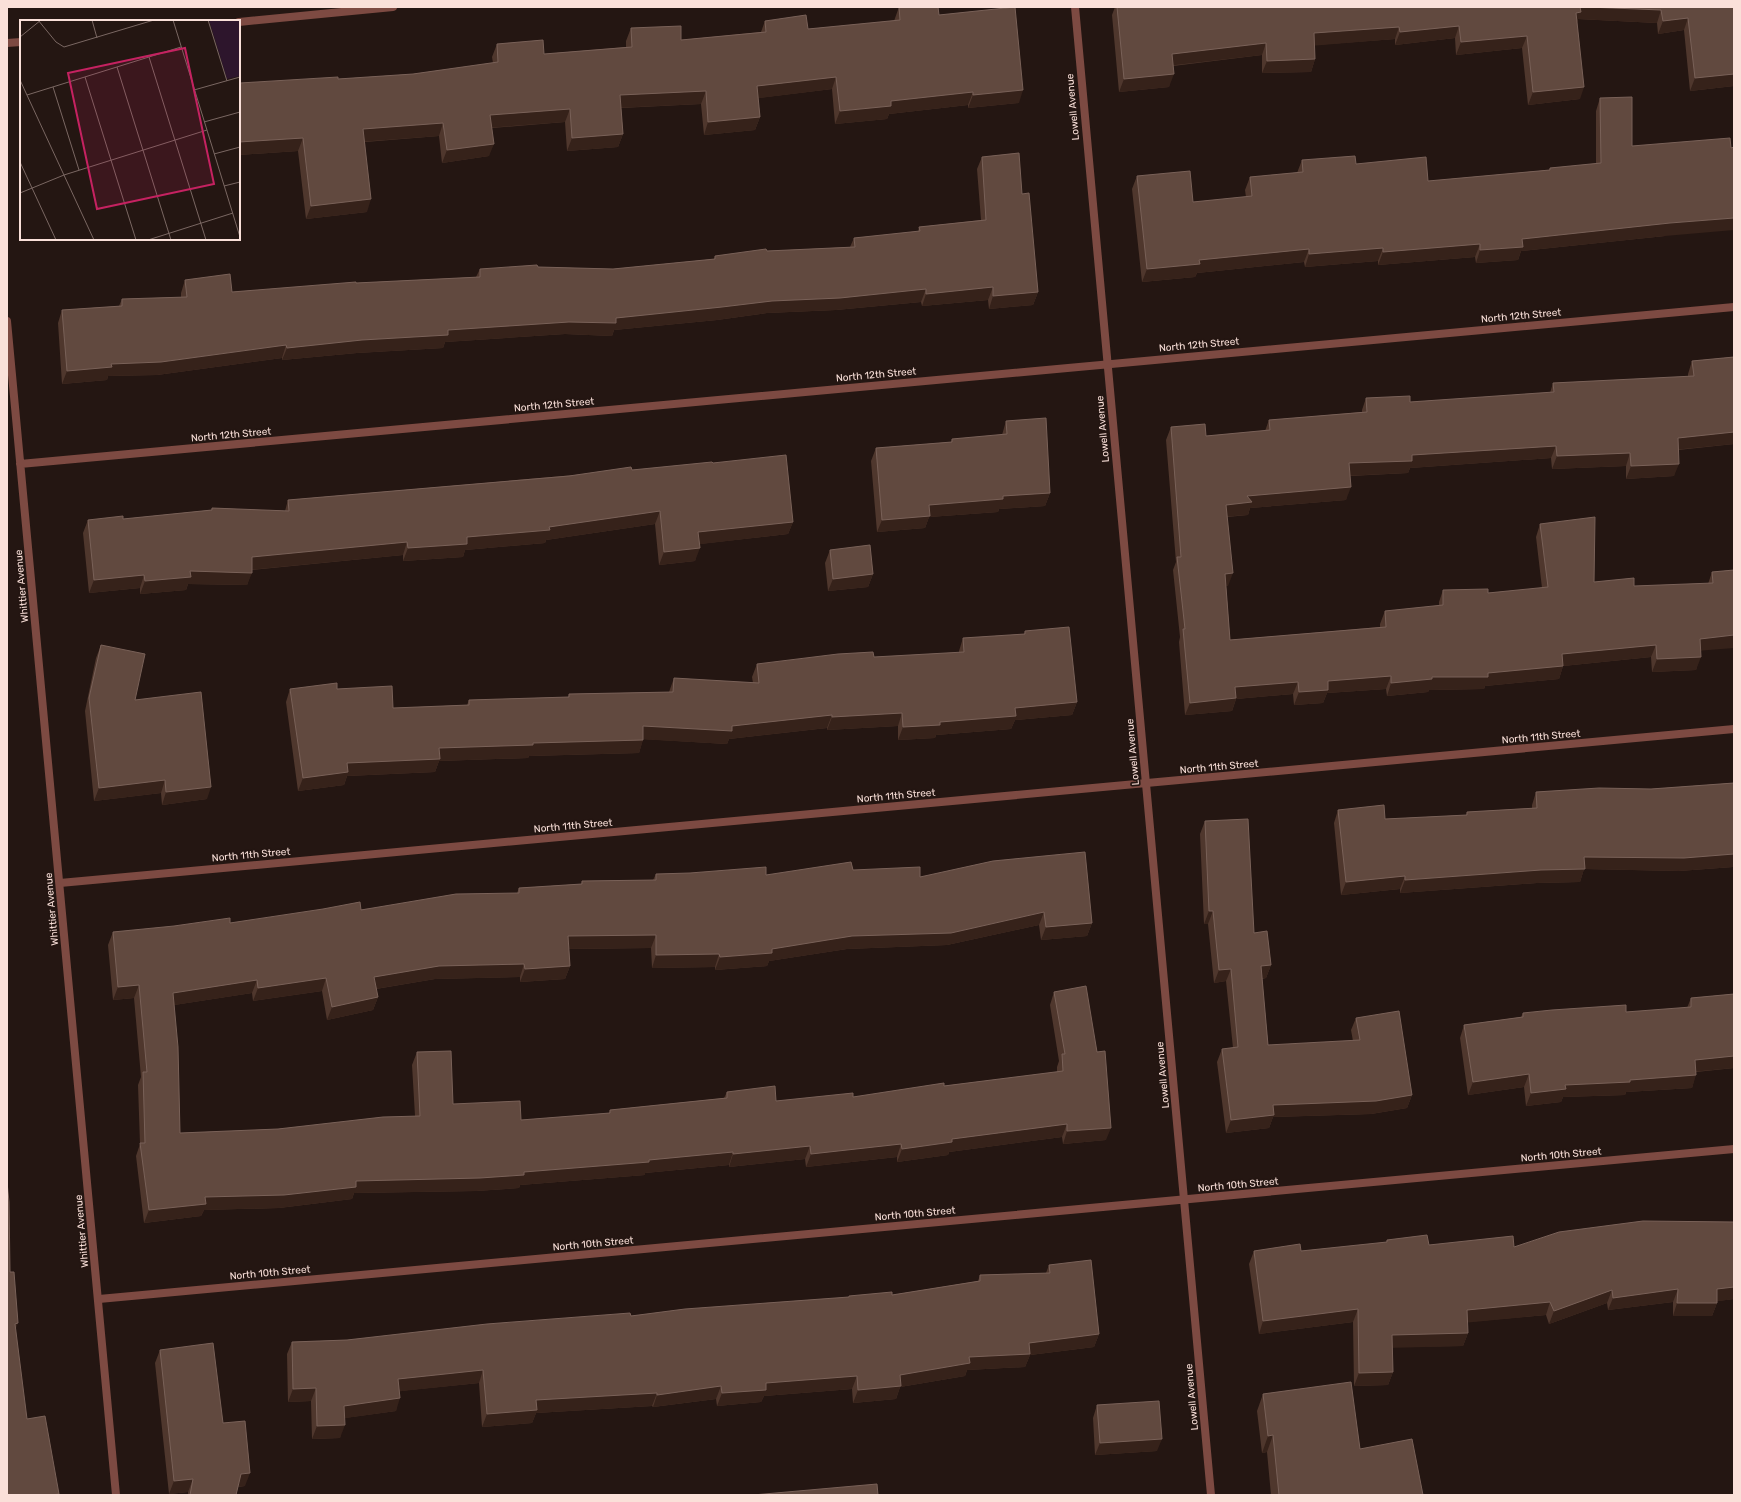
<svg xmlns="http://www.w3.org/2000/svg" width="1741" height="1502" font-family="Rubik,sans-serif">
	<style>
		.lines { fill: none; stroke-linecap: round; stroke-linejoin: round }
		.street { stroke: #7d4a42; stroke-width: 8 }
		.wall { fill: #4f372d }
		.shaded-wall { fill: #36221a }
		.building { fill: #61493f; stroke: #796158 }
		.labels { text-anchor: middle; dominant-baseline: central; stroke-width: 3.5; stroke-linejoin: round; paint-order: stroke }
		.street-label { font-size: 10px; fill: #fae0d9; stroke: #241612 }
		.inset-road { fill: none; stroke: #7a6762; stroke-width: 1 }
		.view { fill: #c52261; fill-opacity: 0.15; stroke: #c52261; stroke-width: 2 }
		.inset-edge { fill: none; stroke: #fae0d9; stroke-width: 2 }
	</style>
	<rect width="100%" height="100%" fill="#241612"/>
	<g class="lines">
		<path class="street" d="M 1075,7 L 1211,1495
			M 239,22 L 393,7
			M 7,43 L 21,42
			M 7,321 L 116,1495
			M 20,464 L 1734,307
			M 60,883 L 1734,729
			M 99,1299 L 1734,1149"/>
	</g>
	<path class="wall" d="M 899,7 L 939,15 L 1019,103 L 968,108 L 968,105 L 889,114 L 887,119 L 835,124 L 832,89 L 758,98 L 760,117 L 755,130 L 704,135 L 701,104 L 621,108 L 623,134 L 618,147 L 567,151 L 565,122 L 492,128 L 489,156 L 442,163 L 439,136 L 365,142 L 367,212 L 306,219 L 298,151 L 239,155 L 239,85 L 240,83 L 338,79 L 413,74 L 493,63 L 492,57 L 497,44 L 544,54 L 626,47 L 626,41 L 631,28 L 681,40 L 761,32 L 765,21 L 808,29 L 894,21 Z
		M 1115,7 L 1734,7 L 1734,86 L 1690,91 L 1684,30 L 1658,34 L 1657,23 L 1578,19 L 1577,23 L 1580,99 L 1528,105 L 1522,48 L 1456,55 L 1455,38 L 1395,45 L 1395,39 L 1315,45 L 1315,59 L 1311,72 L 1262,73 L 1262,55 L 1173,66 L 1169,87 L 1119,92 L 1112,15 Z
		M 1600,98 L 1632,146 L 1665,236 L 1521,251 L 1518,260 L 1476,263 L 1475,257 L 1378,265 L 1378,261 L 1305,267 L 1304,262 L 1197,273 L 1195,277 L 1142,282 L 1132,189 L 1137,176 L 1193,202 L 1246,197 L 1245,190 L 1250,177 L 1297,173 L 1302,160 L 1356,164 L 1428,181 L 1549,170 L 1550,168 L 1596,164 L 1596,111 Z
		M 982,157 L 1022,194 L 1038,292 L 1033,305 L 989,309 L 988,300 L 922,306 L 921,302 L 836,310 L 767,313 L 717,320 L 614,330 L 612,336 L 565,334 L 445,342 L 443,348 L 357,353 L 282,360 L 282,358 L 157,375 L 108,376 L 107,380 L 62,384 L 58,323 L 62,310 L 119,306 L 122,299 L 181,297 L 181,293 L 185,280 L 232,292 L 356,283 L 476,277 L 480,269 L 538,267 L 613,269 L 714,259 L 715,256 L 767,251 L 850,247 L 854,238 L 918,232 L 919,227 L 981,220 L 977,169 Z
		M 1734,357 L 1734,444 L 1678,450 L 1674,476 L 1626,479 L 1626,466 L 1552,469 L 1551,458 L 1410,468 L 1408,473 L 1350,476 L 1346,500 L 1250,508 L 1248,515 L 1227,517 L 1228,586 L 1226,586 L 1230,640 L 1380,627 L 1380,624 L 1385,611 L 1439,606 L 1439,602 L 1443,590 L 1488,593 L 1542,588 L 1536,537 L 1540,524 L 1594,582 L 1634,586 L 1708,584 L 1712,572 L 1734,570 L 1701,651 L 1696,670 L 1652,672 L 1651,657 L 1563,666 L 1559,679 L 1485,686 L 1484,689 L 1429,690 L 1428,692 L 1387,696 L 1386,689 L 1327,693 L 1323,703 L 1294,705 L 1293,694 L 1236,699 L 1232,711 L 1185,715 L 1179,642 L 1180,637 L 1173,570 L 1176,562 L 1166,440 L 1171,427 L 1206,436 L 1265,431 L 1269,420 L 1362,412 L 1362,410 L 1366,398 L 1410,402 L 1550,393 L 1553,383 L 1688,377 L 1688,374 L 1692,361 Z
		M 1006,421 L 1050,493 L 1045,506 L 999,509 L 998,512 L 929,517 L 925,528 L 877,532 L 871,461 L 876,448 L 951,442 L 952,439 L 1002,435 Z
		M 713,463 L 793,522 L 788,534 L 699,544 L 695,561 L 659,565 L 655,524 L 546,540 L 545,543 L 465,550 L 463,557 L 403,561 L 403,555 L 252,570 L 247,585 L 188,584 L 186,590 L 140,594 L 140,588 L 89,593 L 83,533 L 88,520 L 123,519 L 211,510 L 212,508 L 285,511 L 288,500 Z
		M 830,550 L 873,574 L 868,587 L 828,591 L 825,563 Z
		M 1025,631 L 1077,702 L 1072,715 L 1015,720 L 1011,729 L 936,735 L 935,738 L 898,740 L 898,726 L 827,730 L 827,728 L 729,739 L 727,744 L 643,739 L 639,753 L 529,756 L 528,758 L 439,761 L 435,772 L 347,776 L 344,785 L 298,791 L 286,702 L 290,689 L 337,689 L 393,708 L 467,705 L 469,700 L 568,697 L 569,694 L 669,692 L 674,678 L 753,683 L 752,677 L 757,664 L 874,657 L 959,653 L 959,651 L 963,638 L 1024,634 Z
		M 101,645 L 135,700 L 207,799 L 162,805 L 161,793 L 94,801 L 85,711 L 96,658 Z
		M 1734,783 L 1734,874 L 1733,874 L 1733,867 L 1679,871 L 1584,869 L 1580,882 L 1537,883 L 1400,893 L 1400,889 L 1341,895 L 1334,823 L 1338,810 L 1385,819 L 1466,815 L 1467,812 L 1532,808 L 1532,805 L 1536,792 L 1651,789 Z
		M 1205,821 L 1254,933 L 1271,965 L 1266,978 L 1262,979 L 1268,1045 L 1353,1041 L 1351,1030 L 1356,1018 L 1412,1095 L 1407,1108 L 1371,1114 L 1273,1117 L 1269,1128 L 1226,1133 L 1217,1062 L 1222,1049 L 1233,1048 L 1226,981 L 1214,983 L 1208,924 L 1204,924 L 1200,834 Z
		M 853,870 L 920,877 L 1092,923 L 1087,936 L 1041,940 L 1039,925 L 947,945 L 847,949 L 769,961 L 767,966 L 715,970 L 715,967 L 652,968 L 651,948 L 569,949 L 570,966 L 565,979 L 520,982 L 520,977 L 435,979 L 376,989 L 378,997 L 373,1010 L 327,1020 L 322,991 L 253,1001 L 252,993 L 174,1005 L 180,1133 L 278,1129 L 415,1116 L 412,1065 L 417,1052 L 453,1104 L 521,1120 L 609,1113 L 610,1110 L 724,1098 L 727,1092 L 776,1101 L 853,1097 L 1057,1072 L 1057,1067 L 1059,1061 L 1050,1005 L 1054,992 L 1106,1140 L 1063,1144 L 1062,1137 L 949,1152 L 948,1155 L 897,1162 L 897,1157 L 806,1167 L 805,1159 L 729,1167 L 729,1165 L 645,1173 L 645,1175 L 520,1185 L 519,1188 L 476,1191 L 354,1193 L 352,1199 L 279,1208 L 204,1210 L 201,1216 L 144,1223 L 136,1156 L 140,1144 L 138,1085 L 141,1077 L 134,998 L 113,1000 L 108,945 L 113,932 L 230,923 L 517,893 L 519,888 L 581,884 L 582,881 L 653,880 L 656,874 L 766,875 Z
		M 1734,994 L 1734,1068 L 1696,1072 L 1692,1088 L 1626,1092 L 1625,1095 L 1563,1097 L 1561,1102 L 1526,1106 L 1524,1087 L 1468,1095 L 1460,1038 L 1464,1025 L 1521,1017 L 1523,1013 L 1626,1012 L 1687,1008 L 1691,998 Z
		M 1734,1222 L 1734,1299 L 1717,1301 L 1717,1303 L 1712,1316 L 1673,1316 L 1673,1302 L 1608,1310 L 1607,1303 L 1549,1324 L 1546,1315 L 1467,1322 L 1468,1333 L 1463,1346 L 1392,1347 L 1393,1372 L 1388,1385 L 1354,1386 L 1353,1322 L 1259,1334 L 1249,1264 L 1254,1251 L 1301,1251 L 1386,1243 L 1387,1240 L 1429,1245 L 1514,1247 Z
		M 1049,1265 L 1099,1334 L 1094,1347 L 1030,1355 L 1025,1367 L 967,1370 L 965,1376 L 900,1387 L 896,1399 L 853,1403 L 852,1389 L 764,1396 L 761,1402 L 717,1406 L 716,1399 L 653,1407 L 652,1406 L 536,1413 L 532,1423 L 482,1427 L 479,1383 L 399,1391 L 396,1411 L 344,1418 L 340,1438 L 312,1439 L 311,1401 L 288,1402 L 287,1354 L 292,1342 L 347,1340 L 849,1297 L 849,1296 L 892,1295 L 978,1281 L 980,1275 L 1046,1273 Z
		M 160,1350 L 223,1423 L 245,1486 L 238,1487 L 236,1495 L 188,1495 L 188,1492 L 169,1494 L 155,1363 Z
		M 1263,1394 L 1360,1449 L 1423,1495 L 1271,1495 L 1267,1452 L 1262,1453 L 1257,1411 Z
		M 1097,1405 L 1157,1451 L 1095,1455 L 1093,1418 Z"/>
	<path class="shaded-wall" d="M 1580,7 L 1588,7 L 1661,10 L 1657,23 L 1578,19 L 1576,25 L 1576,13 Z
		M 1688,18 L 1684,30 L 1658,34 L 1663,21 Z
		M 1459,26 L 1455,38 L 1395,45 L 1400,32 Z
		M 1399,27 L 1395,39 L 1310,46 L 1314,33 Z
		M 1527,36 L 1522,48 L 1456,55 L 1461,42 Z
		M 1266,43 L 1262,55 L 1167,66 L 1172,54 Z
		M 1315,59 L 1311,72 L 1262,73 L 1267,61 Z
		M 1174,74 L 1169,87 L 1119,92 L 1124,79 Z
		M 1734,74 L 1734,86 L 1690,91 L 1695,78 Z
		M 836,77 L 832,89 L 753,99 L 757,86 Z
		M 1584,87 L 1580,99 L 1528,105 L 1533,92 Z
		M 1023,90 L 1019,103 L 968,108 L 973,95 Z
		M 706,91 L 701,104 L 615,108 L 620,95 Z
		M 973,92 L 968,105 L 889,114 L 887,119 L 835,124 L 840,111 L 891,101 Z
		M 570,109 L 565,122 L 485,128 L 490,115 Z
		M 760,117 L 755,130 L 704,135 L 708,122 Z
		M 443,123 L 439,136 L 359,142 L 363,129 Z
		M 623,134 L 618,147 L 567,151 L 572,138 Z
		M 303,138 L 298,151 L 239,155 L 239,142 Z
		M 494,144 L 489,156 L 442,163 L 447,150 Z
		M 371,199 L 367,212 L 306,219 L 311,206 Z
		M 1734,218 L 1734,230 L 1665,236 L 1521,251 L 1518,260 L 1476,263 L 1480,250 L 1522,239 L 1670,223 Z
		M 1480,244 L 1475,257 L 1378,265 L 1383,252 Z
		M 1383,248 L 1378,261 L 1305,267 L 1309,254 Z
		M 1309,249 L 1304,262 L 1197,273 L 1195,277 L 1142,282 L 1147,269 L 1199,260 Z
		M 993,287 L 988,300 L 922,306 L 926,294 Z
		M 926,289 L 921,302 L 836,310 L 767,313 L 717,320 L 614,330 L 612,336 L 565,334 L 445,342 L 443,348 L 357,353 L 282,360 L 287,348 L 448,330 L 616,318 L 772,301 Z
		M 1038,292 L 1033,305 L 989,309 L 993,296 Z
		M 286,345 L 282,358 L 157,375 L 108,376 L 107,380 L 62,384 L 67,371 L 111,364 Z
		M 1734,432 L 1734,444 L 1673,450 L 1678,438 Z
		M 1556,446 L 1551,458 L 1410,468 L 1408,473 L 1344,476 L 1349,463 L 1412,455 Z
		M 1630,453 L 1626,466 L 1552,469 L 1557,456 Z
		M 1679,464 L 1674,476 L 1626,479 L 1631,466 Z
		M 1351,487 L 1346,500 L 1250,508 L 1248,515 L 1221,517 L 1226,505 L 1247,496 Z
		M 1050,493 L 1045,506 L 999,509 L 998,512 L 929,517 L 925,528 L 877,532 L 882,520 L 929,505 L 1003,496 Z
		M 660,511 L 655,524 L 546,540 L 545,543 L 465,550 L 463,557 L 403,561 L 408,548 L 467,537 L 549,527 Z
		M 793,522 L 788,534 L 693,545 L 698,532 Z
		M 407,542 L 403,555 L 248,570 L 252,557 Z
		M 700,548 L 695,561 L 659,565 L 664,552 Z
		M 190,571 L 252,573 L 247,585 L 188,584 L 186,590 L 140,594 L 145,581 Z
		M 1233,573 L 1228,586 L 1220,586 L 1225,574 Z
		M 873,574 L 868,587 L 828,591 L 833,579 Z
		M 144,575 L 140,588 L 89,593 L 94,580 Z
		M 1734,635 L 1734,648 L 1696,651 L 1700,639 Z
		M 1656,645 L 1651,657 L 1563,666 L 1559,679 L 1485,686 L 1484,689 L 1429,690 L 1428,692 L 1387,696 L 1391,683 L 1432,677 L 1488,673 L 1562,654 Z
		M 1701,657 L 1696,670 L 1652,672 L 1657,659 Z
		M 1391,676 L 1386,689 L 1327,693 L 1323,703 L 1294,705 L 1299,692 L 1328,681 Z
		M 1298,682 L 1293,694 L 1236,699 L 1232,711 L 1185,715 L 1190,703 L 1235,687 Z
		M 1077,702 L 1072,715 L 1015,720 L 1011,729 L 936,735 L 935,738 L 898,740 L 903,727 L 940,722 L 1015,708 Z
		M 902,713 L 898,726 L 827,730 L 832,717 Z
		M 832,715 L 827,728 L 729,739 L 727,744 L 638,739 L 643,726 L 732,726 Z
		M 643,740 L 639,753 L 529,756 L 528,758 L 439,761 L 435,772 L 347,776 L 344,785 L 298,791 L 303,778 L 347,763 L 439,748 L 533,743 Z
		M 165,780 L 161,793 L 94,801 L 99,788 Z
		M 211,787 L 207,799 L 162,805 L 166,792 Z
		M 1734,854 L 1734,863 L 1733,867 L 1679,871 L 1584,869 L 1580,882 L 1537,883 L 1400,893 L 1405,880 L 1584,857 Z
		M 1405,876 L 1400,889 L 1341,895 L 1346,882 Z
		M 1209,911 L 1213,911 L 1208,924 L 1204,924 Z
		M 1044,912 L 1039,925 L 947,945 L 847,949 L 769,961 L 767,966 L 715,970 L 720,957 L 852,936 Z
		M 1092,923 L 1087,936 L 1041,940 L 1046,927 Z
		M 656,935 L 651,948 L 563,949 L 568,936 Z
		M 719,954 L 715,967 L 652,968 L 656,955 Z
		M 524,964 L 520,977 L 435,979 L 369,990 L 374,977 L 439,966 Z
		M 1271,965 L 1266,978 L 1256,979 L 1261,966 Z
		M 570,966 L 565,979 L 520,982 L 525,969 Z
		M 1231,969 L 1226,981 L 1214,983 L 1219,970 Z
		M 326,978 L 322,991 L 253,1001 L 258,988 Z
		M 257,980 L 252,993 L 168,1006 L 173,993 Z
		M 139,985 L 134,998 L 113,1000 L 118,987 Z
		M 378,997 L 373,1010 L 327,1020 L 332,1007 Z
		M 1734,1056 L 1734,1068 L 1691,1072 L 1695,1060 Z
		M 1529,1074 L 1524,1087 L 1468,1095 L 1473,1082 Z
		M 1696,1075 L 1692,1088 L 1626,1092 L 1625,1095 L 1563,1097 L 1561,1102 L 1526,1106 L 1531,1093 L 1565,1085 Z
		M 1412,1095 L 1407,1108 L 1371,1114 L 1273,1117 L 1269,1128 L 1226,1133 L 1231,1120 L 1273,1105 Z
		M 1067,1124 L 1062,1137 L 949,1152 L 948,1155 L 897,1162 L 902,1149 L 952,1139 Z
		M 1111,1128 L 1106,1140 L 1063,1144 L 1067,1131 Z
		M 901,1144 L 897,1157 L 806,1167 L 811,1154 Z
		M 810,1146 L 805,1159 L 729,1167 L 733,1154 Z
		M 733,1152 L 729,1165 L 645,1173 L 645,1175 L 520,1185 L 519,1188 L 476,1191 L 354,1193 L 352,1199 L 279,1208 L 204,1210 L 201,1216 L 144,1223 L 149,1210 L 205,1197 L 356,1181 L 524,1172 Z
		M 1734,1287 L 1734,1299 L 1712,1302 L 1717,1289 Z
		M 1678,1289 L 1673,1302 L 1608,1310 L 1613,1298 Z
		M 1612,1290 L 1607,1303 L 1549,1324 L 1554,1311 Z
		M 1550,1302 L 1546,1315 L 1463,1323 L 1467,1310 Z
		M 1677,1303 L 1717,1303 L 1712,1316 L 1673,1316 Z
		M 1358,1309 L 1353,1322 L 1259,1334 L 1263,1321 Z
		M 18,1323 L 13,1336 L 15,1324 Z
		M 1468,1333 L 1463,1346 L 1387,1348 L 1392,1335 Z
		M 1099,1334 L 1094,1347 L 1030,1355 L 1025,1367 L 967,1370 L 965,1376 L 900,1387 L 896,1399 L 853,1403 L 858,1390 L 900,1375 L 969,1357 L 1029,1343 Z
		M 483,1370 L 479,1383 L 393,1392 L 398,1379 Z
		M 1393,1372 L 1388,1385 L 1354,1386 L 1359,1373 Z
		M 857,1376 L 852,1389 L 764,1396 L 761,1402 L 717,1406 L 722,1393 L 766,1383 Z
		M 721,1386 L 716,1399 L 653,1407 L 657,1395 Z
		M 316,1388 L 311,1401 L 288,1402 L 293,1389 Z
		M 657,1393 L 652,1406 L 536,1413 L 532,1423 L 482,1427 L 487,1414 L 536,1400 Z
		M 400,1398 L 396,1411 L 339,1419 L 344,1406 Z
		M 345,1425 L 340,1438 L 312,1439 L 317,1426 Z
		M 1273,1435 L 1267,1452 L 1262,1453 L 1268,1436 Z
		M 1162,1439 L 1157,1451 L 1095,1455 L 1100,1443 Z
		M 250,1473 L 245,1486 L 236,1487 L 241,1474 Z
		M 193,1479 L 188,1492 L 169,1494 L 174,1481 Z"/>
	<path class="building" d="M 899,7 L 938,7 L 939,15 L 1015,7 L 1023,90 L 973,95 L 973,92 L 891,101 L 891,106 L 840,111 L 836,77 L 757,86 L 760,117 L 708,122 L 706,91 L 620,95 L 623,134 L 572,138 L 570,109 L 490,115 L 494,144 L 447,150 L 443,123 L 363,129 L 371,199 L 311,206 L 303,138 L 239,142 L 239,86 L 240,86 L 240,83 L 338,77 L 338,79 L 413,74 L 498,62 L 497,44 L 543,40 L 544,54 L 632,47 L 631,28 L 681,26 L 681,40 L 766,32 L 765,21 L 806,15 L 808,29 L 900,20 Z
		M 1117,7 L 1580,7 L 1581,12 L 1576,13 L 1584,87 L 1533,92 L 1527,36 L 1461,42 L 1459,26 L 1400,32 L 1399,27 L 1314,33 L 1315,59 L 1267,61 L 1266,43 L 1172,54 L 1174,74 L 1124,79 Z
		M 1588,7 L 1734,7 L 1734,74 L 1695,78 L 1688,18 L 1663,21 L 1661,10 Z
		M 1632,97 L 1632,146 L 1730,138 L 1731,148 L 1734,147 L 1734,218 L 1670,223 L 1522,239 L 1523,247 L 1480,250 L 1480,244 L 1383,252 L 1383,248 L 1309,254 L 1309,249 L 1199,260 L 1200,264 L 1147,269 L 1137,176 L 1190,171 L 1193,202 L 1252,196 L 1250,177 L 1303,172 L 1302,160 L 1355,156 L 1356,164 L 1426,157 L 1428,181 L 1550,170 L 1550,168 L 1601,163 L 1600,98 Z
		M 1019,153 L 1022,194 L 1029,193 L 1038,292 L 993,296 L 993,287 L 926,294 L 926,289 L 840,298 L 772,301 L 722,307 L 616,318 L 616,323 L 569,322 L 448,330 L 448,335 L 362,340 L 287,348 L 286,345 L 161,362 L 111,364 L 112,367 L 67,371 L 62,310 L 122,306 L 122,299 L 187,297 L 185,280 L 230,274 L 232,292 L 356,282 L 356,283 L 480,277 L 480,269 L 537,265 L 538,267 L 613,269 L 715,259 L 715,256 L 766,249 L 767,251 L 855,247 L 854,238 L 920,231 L 919,227 L 986,220 L 982,157 Z
		M 1734,357 L 1734,432 L 1678,438 L 1679,464 L 1631,466 L 1630,453 L 1557,456 L 1556,446 L 1412,455 L 1412,461 L 1349,463 L 1351,487 L 1247,496 L 1252,502 L 1226,505 L 1233,573 L 1225,574 L 1230,640 L 1386,627 L 1385,611 L 1443,605 L 1443,590 L 1488,589 L 1488,593 L 1548,587 L 1540,524 L 1595,517 L 1594,582 L 1634,578 L 1634,586 L 1713,583 L 1712,572 L 1734,570 L 1734,635 L 1700,639 L 1701,657 L 1657,659 L 1656,645 L 1562,654 L 1563,666 L 1488,673 L 1488,677 L 1432,677 L 1432,679 L 1391,683 L 1391,676 L 1328,681 L 1328,690 L 1299,692 L 1298,682 L 1235,687 L 1236,698 L 1190,703 L 1183,629 L 1185,629 L 1177,557 L 1181,557 L 1171,427 L 1205,424 L 1206,436 L 1270,430 L 1269,420 L 1367,412 L 1366,398 L 1410,396 L 1410,402 L 1554,392 L 1553,383 L 1694,376 L 1692,361 Z
		M 1046,418 L 1050,493 L 1003,496 L 1003,499 L 929,505 L 930,516 L 882,520 L 876,448 L 952,442 L 952,439 L 1007,434 L 1006,421 Z
		M 786,455 L 793,522 L 698,532 L 700,548 L 664,552 L 660,511 L 549,527 L 550,530 L 467,537 L 467,544 L 408,548 L 407,542 L 252,557 L 252,573 L 190,571 L 191,577 L 145,581 L 144,575 L 94,580 L 88,520 L 123,516 L 123,519 L 212,510 L 212,508 L 289,511 L 288,500 L 569,476 L 631,467 L 632,470 L 712,462 L 713,463 Z
		M 870,545 L 873,574 L 833,579 L 830,550 Z
		M 1069,627 L 1077,702 L 1015,708 L 1016,716 L 940,722 L 940,725 L 903,727 L 902,713 L 832,717 L 832,715 L 732,726 L 732,731 L 643,726 L 643,740 L 533,743 L 533,745 L 439,748 L 440,759 L 347,763 L 348,772 L 303,778 L 290,689 L 337,683 L 337,689 L 392,686 L 393,708 L 469,705 L 469,700 L 569,697 L 569,694 L 673,692 L 674,678 L 759,683 L 757,664 L 838,654 L 873,652 L 874,657 L 964,652 L 963,638 L 1025,634 L 1025,631 Z
		M 101,645 L 145,654 L 135,700 L 201,692 L 211,787 L 166,792 L 165,780 L 99,788 L 89,698 Z
		M 1734,783 L 1734,854 L 1684,858 L 1584,857 L 1585,869 L 1541,870 L 1405,880 L 1405,876 L 1346,882 L 1338,810 L 1384,805 L 1385,819 L 1467,815 L 1467,812 L 1537,808 L 1536,792 L 1599,788 L 1651,789 Z
		M 1248,819 L 1254,933 L 1267,931 L 1271,965 L 1261,966 L 1268,1045 L 1360,1040 L 1356,1018 L 1399,1011 L 1412,1095 L 1376,1101 L 1273,1105 L 1274,1115 L 1231,1120 L 1222,1049 L 1238,1047 L 1231,969 L 1219,970 L 1213,911 L 1209,911 L 1205,821 Z
		M 1085,852 L 1092,923 L 1046,927 L 1044,912 L 951,933 L 852,936 L 772,949 L 772,953 L 720,957 L 719,954 L 656,955 L 656,935 L 568,936 L 570,966 L 525,969 L 524,964 L 439,966 L 374,977 L 378,997 L 332,1007 L 326,978 L 258,988 L 257,980 L 173,993 L 178,1047 L 180,1133 L 278,1129 L 383,1117 L 420,1116 L 417,1052 L 451,1051 L 453,1104 L 520,1101 L 521,1120 L 610,1113 L 610,1110 L 727,1098 L 727,1092 L 775,1086 L 776,1101 L 853,1093 L 853,1097 L 944,1083 L 944,1086 L 1063,1071 L 1062,1054 L 1065,1054 L 1054,992 L 1086,986 L 1097,1052 L 1105,1051 L 1111,1128 L 1067,1131 L 1067,1124 L 952,1139 L 952,1142 L 902,1149 L 901,1144 L 811,1154 L 810,1146 L 733,1154 L 733,1152 L 649,1160 L 649,1162 L 524,1172 L 524,1175 L 480,1178 L 356,1181 L 356,1187 L 284,1195 L 205,1197 L 206,1204 L 149,1210 L 140,1143 L 145,1143 L 143,1072 L 147,1072 L 139,985 L 118,987 L 113,932 L 174,926 L 230,918 L 230,923 L 323,909 L 360,902 L 361,910 L 456,894 L 519,893 L 519,888 L 582,884 L 582,881 L 656,880 L 656,874 L 690,873 L 766,867 L 766,875 L 851,862 L 853,870 L 920,867 L 920,877 L 993,861 Z
		M 1734,994 L 1734,1056 L 1695,1060 L 1696,1075 L 1630,1080 L 1630,1082 L 1565,1085 L 1566,1089 L 1531,1093 L 1529,1074 L 1473,1082 L 1464,1025 L 1523,1017 L 1523,1013 L 1552,1010 L 1626,1005 L 1626,1012 L 1691,1007 L 1691,998 Z
		M 7,1182 L 9,1202 L 10,1272 L 14,1272 L 18,1323 L 15,1324 L 27,1419 L 45,1416 L 59,1494 L 51,1495 L 7,1495 Z
		M 1643,1221 L 1734,1222 L 1734,1287 L 1717,1289 L 1717,1303 L 1677,1303 L 1678,1289 L 1613,1298 L 1612,1290 L 1554,1311 L 1550,1302 L 1467,1310 L 1468,1333 L 1392,1335 L 1393,1372 L 1359,1373 L 1358,1309 L 1263,1321 L 1254,1251 L 1300,1244 L 1301,1251 L 1387,1242 L 1387,1240 L 1427,1235 L 1429,1245 L 1513,1236 L 1514,1247 L 1559,1232 Z
		M 1091,1260 L 1099,1334 L 1029,1343 L 1030,1354 L 969,1357 L 970,1363 L 900,1375 L 901,1386 L 858,1390 L 857,1376 L 766,1383 L 766,1390 L 722,1393 L 721,1386 L 657,1395 L 657,1393 L 536,1400 L 537,1410 L 487,1414 L 483,1370 L 398,1379 L 400,1398 L 344,1406 L 345,1425 L 317,1426 L 316,1388 L 293,1389 L 292,1342 L 347,1340 L 487,1324 L 630,1313 L 631,1316 L 685,1309 L 849,1297 L 849,1296 L 892,1292 L 892,1295 L 980,1281 L 980,1275 L 1050,1273 L 1049,1265 Z
		M 213,1343 L 223,1423 L 245,1421 L 250,1473 L 241,1474 L 236,1495 L 190,1495 L 193,1479 L 174,1481 L 160,1350 Z
		M 1351,1382 L 1360,1449 L 1412,1439 L 1423,1495 L 1279,1495 L 1273,1435 L 1268,1436 L 1263,1394 Z
		M 1159,1401 L 1162,1439 L 1100,1443 L 1097,1405 Z
		M 877,1484 L 878,1495 L 753,1495 Z"/>
	<g class="labels">
		<g class="street-label">
			<text transform="translate(1073 107) rotate(-95)">Lowell Avenue</text>
			<text transform="translate(1521 316) rotate(-5)">North 12th Street</text>
			<text transform="translate(1199 345) rotate(-5)">North 12th Street</text>
			<text transform="translate(876 375) rotate(-5)">North 12th Street</text>
			<text transform="translate(554 405) rotate(-5)">North 12th Street</text>
			<text transform="translate(1103 429) rotate(-95)">Lowell Avenue</text>
			<text transform="translate(231 435) rotate(-5)">North 12th Street</text>
			<text transform="translate(22 586) rotate(-95)">Whittier Avenue</text>
			<text transform="translate(1541 737) rotate(-5)">North 11th Street</text>
			<text transform="translate(1133 752) rotate(-95)">Lowell Avenue</text>
			<text transform="translate(1219 767) rotate(-5)">North 11th Street</text>
			<text transform="translate(896 796) rotate(-5)">North 11th Street</text>
			<text transform="translate(573 826) rotate(-5)">North 11th Street</text>
			<text transform="translate(251 855) rotate(-5)">North 11th Street</text>
			<text transform="translate(52 909) rotate(-95)">Whittier Avenue</text>
			<text transform="translate(1163 1075) rotate(-95)">Lowell Avenue</text>
			<text transform="translate(1561 1155) rotate(-5)">North 10th Street</text>
			<text transform="translate(1238 1185) rotate(-5)">North 10th Street</text>
			<text transform="translate(915 1214) rotate(-5)">North 10th Street</text>
			<text transform="translate(82 1231) rotate(-95)">Whittier Avenue</text>
			<text transform="translate(593 1244) rotate(-5)">North 10th Street</text>
			<text transform="translate(270 1273) rotate(-5)">North 10th Street</text>
			<text transform="translate(1192 1397) rotate(-95)">Lowell Avenue</text>
		</g>
	</g>
	<g transform="translate(20 20)">
		<rect width="220" height="220" fill="#241612"/>
		<path d="M 189,0 L 220,0 L 220,56 L 207,59 Z" fill="#2d152c"/>
		<path class="inset-road" d="M 18,0 L 36,22 L 44,27 L 134,0M 72,0 L 77,18M 153,0 L 220,217M 188,0 L 207,61M 0,17 L 21,0M 129,37 L 186,220M 97,47 L 151,220M 65,57 L 116,220M 0,60 L 74,220M 33,67 L 59,150M 174,70 L 220,57M 7,75 L 161,27M 184,102 L 220,92M 194,134 L 220,127M 0,142 L 36,220M 204,166 L 220,162M 0,173 L 44,155 L 187,110M 128,220 L 213,193"/>
		<path class="view" d="M 165,28 L 194,164 L 77,189 L 48,53 Z"/>
		<rect width="220" height="220" class="inset-edge"/>
	</g>
	<rect width="1741" height="1502" fill="none" stroke="#fae0d9" stroke-width="16"/>
</svg>
